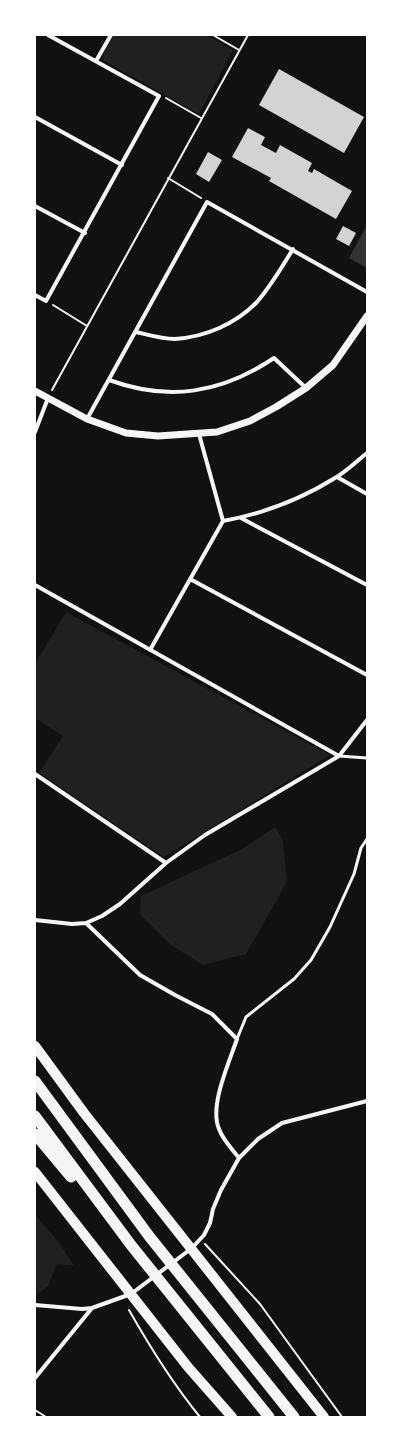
<svg xmlns="http://www.w3.org/2000/svg" width="402" height="1452" font-family="'DM Sans',sans-serif">
	<style>
		.green { fill: #202020 }
		.water { fill: #333 }
		.building { fill: #d3d3d3 }
		.lines { fill: none; stroke-linecap: round; stroke-linejoin: round }
		.path { stroke: #f5f5f5; stroke-width: 2 }
		.service { stroke: #f5f5f5; stroke-width: 3 }
		.minor { stroke: #f5f5f5; stroke-width: 4 }
		.tertiary { stroke: #f5f5f5; stroke-width: 7 }
		.trunk { stroke: #f5f5f5; stroke-width: 10 }
		.motorway { stroke: #f5f5f5; stroke-width: 11 }
	</style>
	<rect width="100%" height="100%" fill="#111"/>
	<path class="green" d="M 114,35 L 206,35 L 233,50 L 199,114 L 104,61 L 103,56 Z
		M 66,612 L 330,755 L 164,857 L 39,773 L 63,736 L 35,718 L 35,664 Z
		M 275,827 L 283,840 L 287,882 L 246,954 L 203,965 L 171,945 L 140,914 L 141,896 L 242,849 Z
		M 35,1215 L 58,1241 L 74,1266 L 57,1264 L 48,1286 L 35,1296 Z"/>
	<path class="water" d="M 367,225 L 367,268 L 349,258 Z"/>
	<path class="building" d="M 279,69 L 364,117 L 344,153 L 259,105 Z
		M 248,128 L 265,137 L 261,145 L 276,153 L 280,145 L 312,163 L 308,171 L 312,173 L 314,169 L 352,191 L 336,219 L 269,181 L 271,178 L 232,157 Z
		M 208,152 L 222,160 L 209,182 L 196,174 Z
		M 343,226 L 356,233 L 349,246 L 336,239 Z"/>
	<g class="lines">
		<path class="path" d="M 213,35 L 239,50
			M 166,98 L 201,118
			M 168,178 L 201,198
			M 53,305 L 87,326
			M 52,390 L 248,35
			M 205,1244 L 260,1304 L 342,1417
			M 129,1310 C 150,1347 173,1384 200,1417
			M 35,1410 L 46,1417"/>
		<path class="service" d="M 339,756 L 367,758
			M 237,1039 L 246,1017 L 294,979 L 311,960 L 330,927 L 354,874 L 361,848 L 367,839"/>
		<path class="minor" d="M 96,61 L 111,35
			M 35,117 L 122,165
			M 35,206 L 85,233
			M 35,295 L 46,301 L 159,96 L 48,35
			M 136,332 C 149,335 162,339 175,339 C 205,337 236,324 257,302 C 271,286 282,267 293,249
			M 109,380 C 169,402 222,393 274,358 L 306,388
			M 87,419 L 207,202 L 367,292
			M 35,432 L 48,398
			M 337,477 L 367,494
			M 241,518 L 367,585
			M 223,521 C 262,514 301,499 335,478 C 347,471 357,461 367,453
			M 190,579 L 367,675
			M 35,585 L 339,756
			M 150,650 L 223,521 L 199,434
			M 35,774 L 166,863
			M 35,920 L 72,924 L 86,923 L 102,916 L 120,904 L 166,863 L 205,835 L 339,756 L 367,720
			M 86,923 L 140,975 L 175,995 L 212,1014 L 237,1039 C 229,1063 209,1106 219,1129 C 223,1140 232,1149 239,1158
			M 35,1305 L 82,1309 L 92,1308 L 131,1294 L 192,1248 L 204,1235 L 210,1223 L 213,1209 L 221,1190 L 239,1158 L 258,1139 L 282,1123 L 367,1101
			M 35,1378 L 92,1308"/>
		<path class="tertiary" d="M 35,391 L 87,419 L 126,433 L 158,436 L 217,432 L 250,421 L 276,407 L 306,388 L 333,365 L 367,316"/>
		<path class="trunk" d="M 35,1046 L 84,1113 L 324,1417
			M 35,1172 L 188,1367 L 232,1417"/>
		<path class="motorway" d="M 35,1081 L 149,1236 L 294,1417
			M 35,1116 L 131,1245 L 269,1417
			M 35,1134 L 71,1177"/>
	</g>
	<rect width="402" height="1452" fill="none" stroke="#ffffff" stroke-width="72"/>
</svg>
